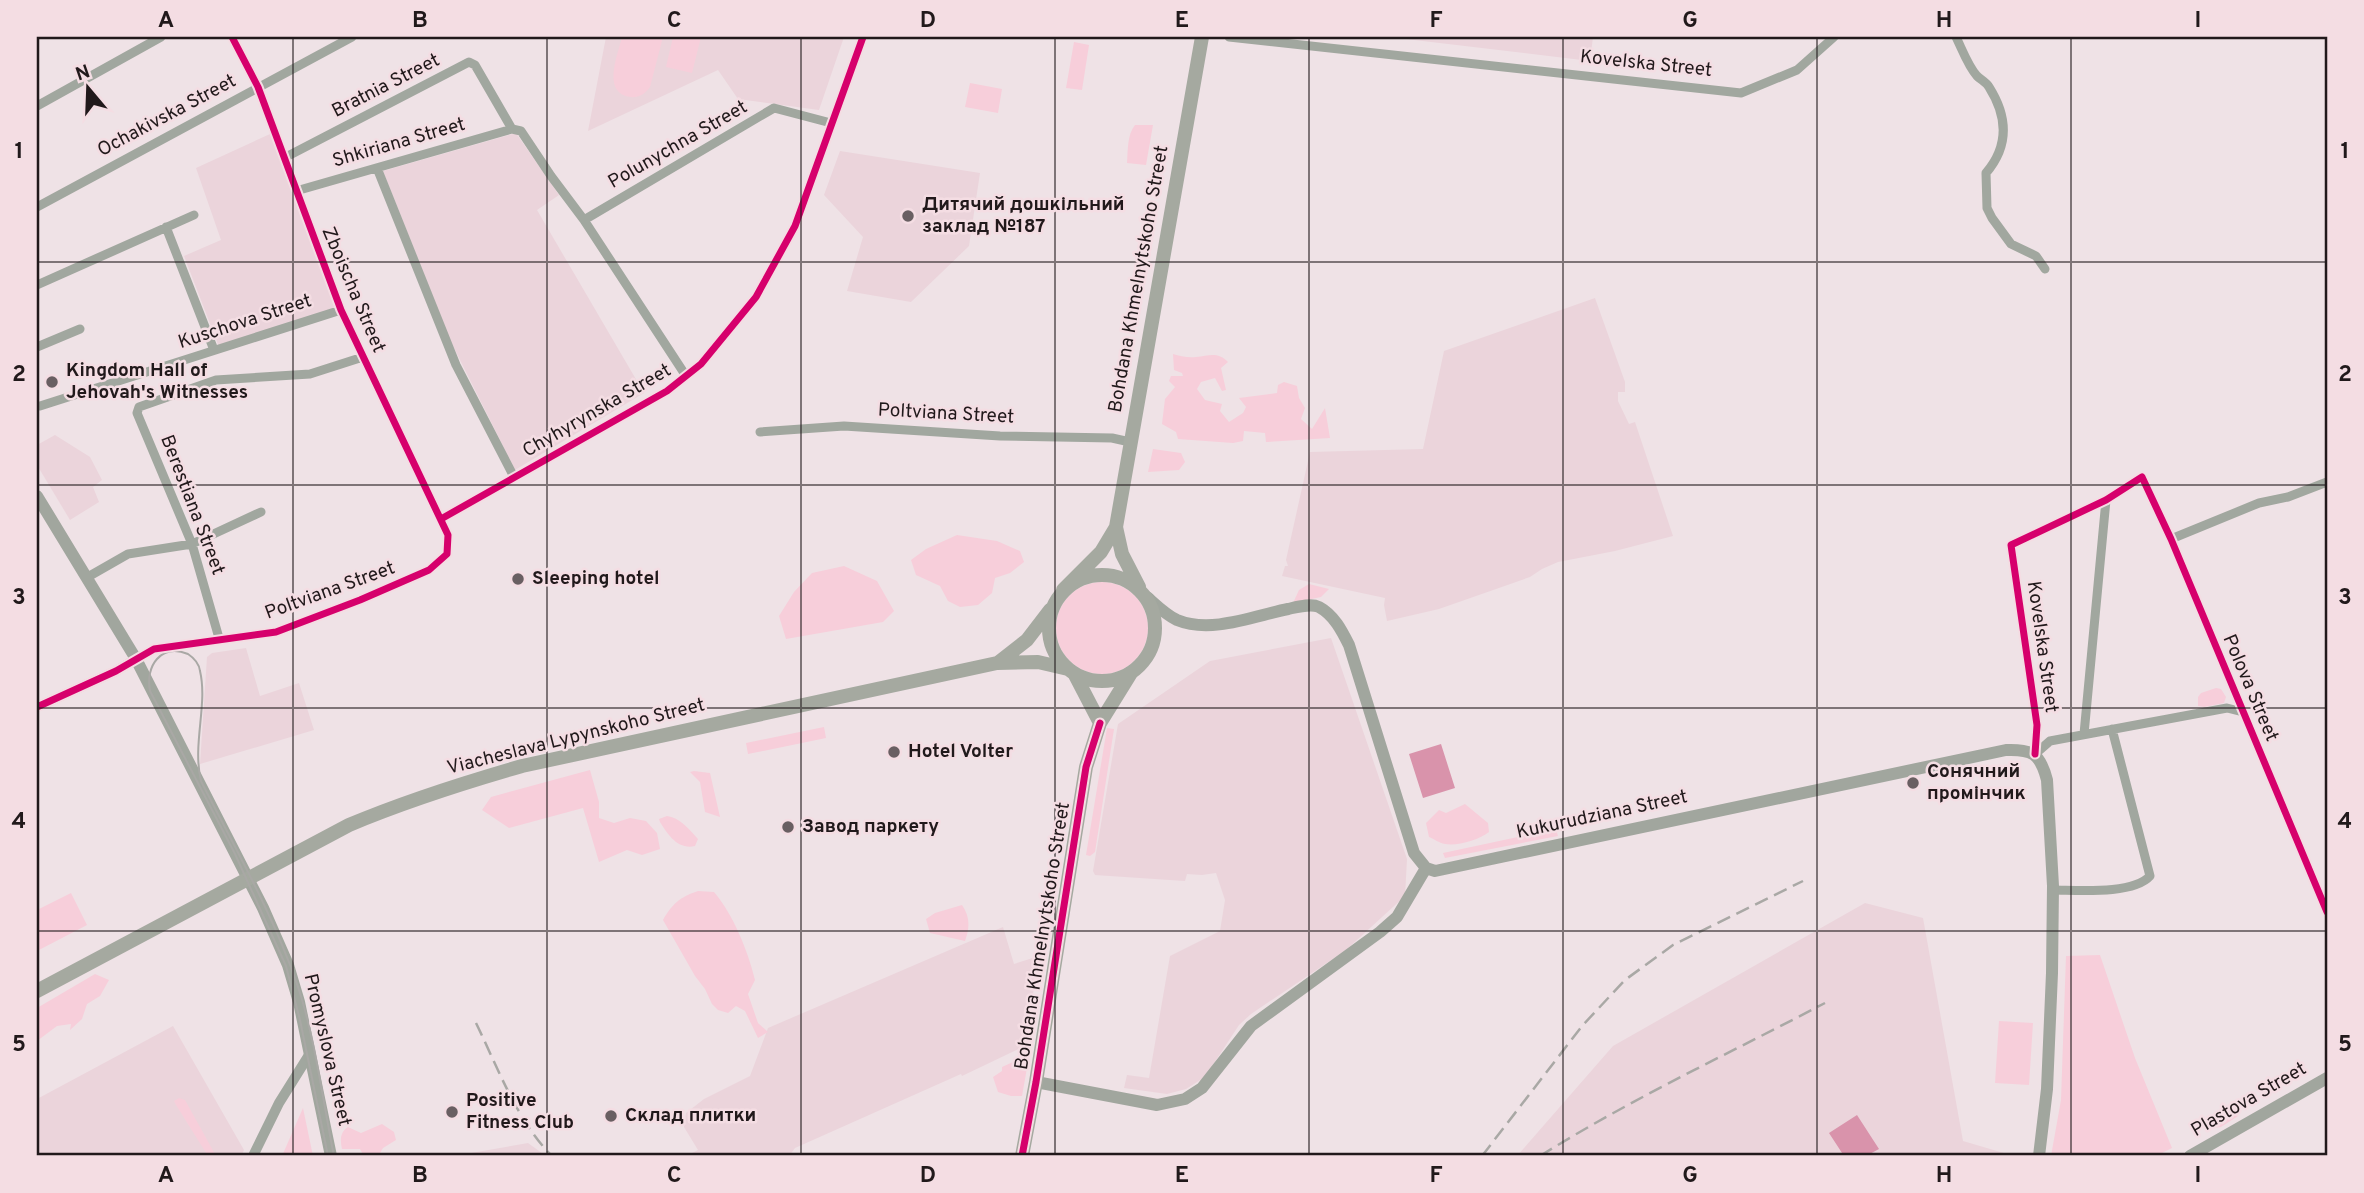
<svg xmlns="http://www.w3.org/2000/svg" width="2364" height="1193" font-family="Overpass,sans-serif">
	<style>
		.built { fill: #ebd4db }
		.green { fill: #f7ceda }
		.water { fill: #d993ab }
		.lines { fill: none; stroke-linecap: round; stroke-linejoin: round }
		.minor { stroke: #a1a79f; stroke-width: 9 }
		.tertiary { stroke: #a1a79f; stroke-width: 10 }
		.secondary { stroke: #a1a69e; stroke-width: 12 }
		.primary { stroke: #a5a9a0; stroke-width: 14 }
		.tram { stroke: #a9a8a5; stroke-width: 2 }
		.rail { stroke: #a9a8a5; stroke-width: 2.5; stroke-dasharray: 14 7; stroke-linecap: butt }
		.cycleway-casing { stroke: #f4dde3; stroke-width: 11 }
		.cycleway { stroke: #d6006c; stroke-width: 7 }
		.grid { fill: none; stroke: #21191b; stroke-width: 2; stroke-opacity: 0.55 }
		.poi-dot { fill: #695f62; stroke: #f4dde3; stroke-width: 2.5 }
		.labels { text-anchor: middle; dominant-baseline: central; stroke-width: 5; stroke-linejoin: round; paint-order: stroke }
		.street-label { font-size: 19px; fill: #21191b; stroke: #f4dde3 }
		.poi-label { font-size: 19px; font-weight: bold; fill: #21191b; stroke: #f4dde3; text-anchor: start }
		.neatline { fill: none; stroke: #21191b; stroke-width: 2.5 }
		.grid-label { font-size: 23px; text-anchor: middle; font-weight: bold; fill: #21191b }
	</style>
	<rect width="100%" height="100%" fill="#efe2e6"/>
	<path class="built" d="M 606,37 L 844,37 L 819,110 L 738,99 L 718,70 L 588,131 Z
		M 1389,37 L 1593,37 L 1590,61 Z
		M 516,133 L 559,195 L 537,210 L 644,393 L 515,470 L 451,342 L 383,171 Z
		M 270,134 L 310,236 L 335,309 L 219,347 L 184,256 L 221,240 L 196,168 Z
		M 840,151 L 980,173 L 969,246 L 911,302 L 847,291 L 863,237 L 824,195 Z
		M 1595,298 L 1625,382 L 1625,392 L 1618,392 L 1618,401 L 1629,424 L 1635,422 L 1673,536 L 1615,551 L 1558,562 L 1542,569 L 1530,577 L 1439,609 L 1387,621 L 1384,605 L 1385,598 L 1282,576 L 1285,566 L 1288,566 L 1286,560 L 1310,452 L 1423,449 L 1444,351 Z
		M 55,435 L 90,457 L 102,480 L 93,487 L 99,502 L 70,520 L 37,465 L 37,445 Z
		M 1331,638 L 1407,859 L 1405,896 L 1346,950 L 1251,1014 L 1239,1025 L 1205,1077 L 1186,1089 L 1167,1094 L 1124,1088 L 1127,1075 L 1149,1078 L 1170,956 L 1220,931 L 1225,900 L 1216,873 L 1202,875 L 1187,874 L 1185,881 L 1095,875 L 1093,871 L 1118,724 L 1210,661 Z
		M 246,648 L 260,696 L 299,683 L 314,730 L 200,764 L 207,657 L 212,653 Z
		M 1865,903 L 1923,918 L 1963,1141 L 2014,1156 L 1517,1156 L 1613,1046 Z
		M 1003,927 L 1014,964 L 1039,956 L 1025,1046 L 962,1076 L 961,1074 L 795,1148 L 789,1156 L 686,1156 L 698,1150 L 684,1127 L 686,1113 L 704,1099 L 750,1076 L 768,1028 Z
		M 173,1026 L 244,1150 L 241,1156 L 37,1156 L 37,1099 Z
		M 528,1143 L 546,1156 L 454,1156 Z"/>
	<path class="green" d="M 622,37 L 663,37 L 650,87 C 645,94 639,98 630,97 C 601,93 618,54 622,37 Z
		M 673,37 L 701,37 L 692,73 L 666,67 Z
		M 1074,42 L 1089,45 L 1082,90 L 1066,88 Z
		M 970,83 L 1002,89 L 998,113 L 965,107 Z
		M 1135,125 L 1153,125 L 1146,165 L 1127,163 C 1128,150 1127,135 1135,125 Z
		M 1173,354 C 1180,356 1188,358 1196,357 C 1209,356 1217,351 1228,362 L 1221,368 L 1226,390 L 1222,391 L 1215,378 L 1201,382 L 1197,389 L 1205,400 L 1222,404 L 1220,411 L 1229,422 L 1243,413 L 1246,407 L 1239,398 L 1277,393 L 1278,385 L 1284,382 L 1297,386 L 1299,398 L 1305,408 L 1301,419 L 1312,429 L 1325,408 L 1330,438 L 1266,442 L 1265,433 L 1244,431 L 1243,441 L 1233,443 L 1178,439 L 1176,432 L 1162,424 L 1165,399 L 1175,387 L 1169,381 L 1171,376 L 1183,376 L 1182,373 L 1174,370 Z
		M 1153,449 L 1181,453 L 1185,462 L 1179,470 L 1148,472 Z
		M 957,535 L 997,541 L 1020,551 L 1024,562 L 1010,573 L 995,578 L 992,593 L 978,605 L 960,607 L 948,601 L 940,586 L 916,575 L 911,560 L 926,549 Z
		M 844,566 L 877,581 L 894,611 L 883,622 L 786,639 L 779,616 L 794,592 L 812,573 Z
		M1056 628a46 46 0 1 1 92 0a46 46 0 1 1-92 0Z
		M 1309,584 L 1329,589 L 1321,597 L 1293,603 L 1299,590 Z
		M 2216,688 L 2221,689 L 2226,697 L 2224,703 L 2204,707 L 2198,706 L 2198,697 L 2201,693 Z
		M 824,727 L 826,738 L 748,754 L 746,743 Z
		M 1107,728 L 1114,729 L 1095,852 L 1090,856 L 1086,855 Z
		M 590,770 L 599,802 L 599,818 L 614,823 L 630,818 L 646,821 L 657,833 L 660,849 L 642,855 L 627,850 L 599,862 L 583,808 L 509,828 L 482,810 L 491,797 Z
		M 694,771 L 710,773 L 720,817 L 705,812 L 700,782 L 690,772 Z
		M 1465,804 L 1488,823 L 1489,832 C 1479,840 1458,846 1445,844 C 1439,843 1434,839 1429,837 L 1426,823 L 1439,810 L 1446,813 Z
		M 667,816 C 679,817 690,830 698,839 L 695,846 C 678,850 668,835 660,822 L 659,819 Z
		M 1556,829 L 1558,836 L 1445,858 L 1443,853 Z
		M 698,891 L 714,892 C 733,914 748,951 755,980 L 748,994 L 758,1023 L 768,1032 L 758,1038 L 745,1011 L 736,1006 L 728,1013 L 718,1010 L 712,1004 L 705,989 L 695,976 L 663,920 C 672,904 680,897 698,891 Z
		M 71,893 L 87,925 L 37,951 L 37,910 Z
		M 962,905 C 970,916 970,928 965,941 L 930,933 L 926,919 L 935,913 Z
		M 2100,955 L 2135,1058 L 2172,1148 L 2156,1156 L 2051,1156 L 2061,1100 L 2066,956 Z
		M 95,974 L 109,980 L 100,996 L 87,1004 L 82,1019 L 70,1030 L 71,1024 L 57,1026 L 37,1041 L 37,1008 Z
		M 1999,1021 L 2033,1023 L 2029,1085 L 1995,1083 Z
		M 1013,1062 L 1023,1064 L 1027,1068 L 1022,1096 L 1011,1096 L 998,1092 L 993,1077 L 1002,1071 L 1002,1067 Z
		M 179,1098 L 185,1100 L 216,1156 L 208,1156 L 176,1105 L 174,1101 Z
		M 303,1108 L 313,1156 L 282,1156 Z
		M 2224,1110 L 2236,1112 L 2238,1116 L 2221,1127 L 2206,1129 L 2207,1122 Z
		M 382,1124 L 394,1132 L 396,1140 L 383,1148 L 380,1153 L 382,1156 L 364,1156 L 360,1149 L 342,1149 C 340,1140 340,1132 348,1127 L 361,1133 Z"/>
	<path class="water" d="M 1441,744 L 1455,788 L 1423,798 L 1409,754 Z
		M 1857,1115 L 1879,1149 L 1866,1156 L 1844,1156 L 1829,1133 Z"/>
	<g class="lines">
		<path class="minor" d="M 1229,37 L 1741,93 L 1797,70 L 1834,37
			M 1956,37 C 1962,49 1968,66 1977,76 C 1981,80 1986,82 1989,87 C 2008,117 2009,146 1986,173 L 1987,208 L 1992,218 L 2011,244 L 2036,256 L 2045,269
			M 37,106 L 161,37
			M 284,158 L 469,62 L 475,65 L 512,129
			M 377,168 L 456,365 L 514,477
			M 296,191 L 512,129 L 521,131 L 551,176 L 584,220 L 686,376
			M 37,207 L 352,37
			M 584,220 L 774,108 L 831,123
			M 166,227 L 214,350
			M 37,285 L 194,215
			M 37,347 L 80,329
			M 40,406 L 341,310
			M 760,432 L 844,426 L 1000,436 L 1112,438 L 1130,442
			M 441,519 L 667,391 L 701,364 L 756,297 L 795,226 L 863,37
			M 2171,539 L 2259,503 L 2288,497 L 2327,482
			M 86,578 L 128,554 L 192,544 L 261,512
			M 219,638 L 192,544 L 137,413 L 139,407 L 216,380 L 310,374 L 363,357
			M 136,659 L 154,649 L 276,632 L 360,600 L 429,570 L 447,554 L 448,535 L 341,310 L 258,87 L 232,37
			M 2084,734 L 2106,500
			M 2035,754 L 2037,725 L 2011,545 L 2106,500 L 2142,477 L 2171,539 L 2327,912
			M 2035,754 L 2050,741 L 2227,708 L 2243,712
			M 2053,890 C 2076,890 2133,895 2150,876 L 2112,729"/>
		<path class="tertiary" d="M 37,707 L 116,671 L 136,659
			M 253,1156 L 279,1103 L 309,1055"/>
		<path class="secondary" d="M 37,496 L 136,659 L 263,908 L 288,965 L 299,1002 L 331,1156
			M 1147,597 C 1156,605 1166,615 1177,620 C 1211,634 1254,616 1288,609 C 1297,607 1311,603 1319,607 C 1334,615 1342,631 1349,645 L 1414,853 L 1426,868 L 1435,871 L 2006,750 C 2032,749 2040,753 2047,780 L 2053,886 L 2052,973 L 2047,1089 L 2039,1156
			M 1036,1082 L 1157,1105 L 1185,1099 L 1202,1088 L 1251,1026 L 1380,932 L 1397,917 L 1426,868
			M 2190,1156 L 2327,1078"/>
		<path class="primary" d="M 1116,527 L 1122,554 L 1139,587
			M1049 628a53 53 0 1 1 106 0a53 53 0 1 1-106 0Z
			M 1063,590 L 1101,552 L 1116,527 L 1202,37
			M 999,662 L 1027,640 L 1050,610
			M 1074,673 L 1100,723
			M 37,991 L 349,825 C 406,801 463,783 522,766 L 997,663 L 1038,662 L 1068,669
			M 1022,1156 L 1036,1082 L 1086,767 L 1100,723 L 1131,673"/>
		<path class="tram" d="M 328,1156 L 300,1020 L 286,966 L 235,854 L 150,691 C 145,666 161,643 188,654 C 194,658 199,663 200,671 C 208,705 192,744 201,781 C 235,848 273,914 297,984 C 315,1036 323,1102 334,1156"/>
		<path class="rail" d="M 476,1023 C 498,1068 517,1121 552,1156
			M 1482,1156 L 1582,1026 L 1625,980 L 1673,945 L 1803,881
			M 1540,1156 C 1631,1099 1730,1053 1825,1003"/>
		<defs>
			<path id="cycleway" d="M 441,519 L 667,391 L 701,364 L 756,297 L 795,226 L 863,37
				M 37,707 L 116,671 L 154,649 L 276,632 L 360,600 L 429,570 L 447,554 L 448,535 L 341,310 L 258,87 L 232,37
				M 2035,754 L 2037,725 L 2011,545 L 2106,500 L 2142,477 L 2171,539 L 2327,912
				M 1022,1156 L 1036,1082 L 1086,767 L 1100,723"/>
		</defs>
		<use href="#cycleway" class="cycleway-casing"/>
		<use href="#cycleway" class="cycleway"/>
	</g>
	<path class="grid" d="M 293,37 L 293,1156M 547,37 L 547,1156M 801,37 L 801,1156M 1055,37 L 1055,1156M 1309,37 L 1309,1156M 1563,37 L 1563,1156M 1817,37 L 1817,1156M 2071,37 L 2071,1156M 37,262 L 2327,262M 37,485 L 2327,485M 37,708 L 2327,708M 37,931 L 2327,931"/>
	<g class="poi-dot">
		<circle cx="908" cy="216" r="7"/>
		<circle cx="52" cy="382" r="7"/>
		<circle cx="518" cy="579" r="7"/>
		<circle cx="894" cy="752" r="7"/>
		<circle cx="1913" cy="783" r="7"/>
		<circle cx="788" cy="827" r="7"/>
		<circle cx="452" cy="1112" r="7"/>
		<circle cx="611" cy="1116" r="7"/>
	</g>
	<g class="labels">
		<g class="street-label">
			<text transform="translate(1646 64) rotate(6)">Kovelska Street</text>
			<text transform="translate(386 86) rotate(-27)">Bratnia Street</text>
			<text transform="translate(167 116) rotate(-28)">Ochakivska Street</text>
			<text transform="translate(399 143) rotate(-16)">Shkiriana Street</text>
			<text transform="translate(678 145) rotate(-30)">Polunychna Street</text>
			<text transform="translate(1139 279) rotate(-80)">Bohdana Khmelnytskoho Street</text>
			<text transform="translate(353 290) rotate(67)">Zboischa Street</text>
			<text transform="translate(245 322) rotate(-18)">Kuschova Street</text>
			<text transform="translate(597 411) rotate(-30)">Chyhyrynska Street</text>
			<text transform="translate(946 414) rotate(3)">Poltviana Street</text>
			<text transform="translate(192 505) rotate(69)">Berestiana Street</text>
			<text transform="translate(330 591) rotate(-20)">Poltviana Street</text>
			<text transform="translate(2042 647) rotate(82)">Kovelska Street</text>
			<text transform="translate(2250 688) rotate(67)">Polova Street</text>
			<text transform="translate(576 737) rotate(-14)">Viacheslava Lypynskoho Street</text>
			<text transform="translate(1602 815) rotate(-12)">Kukurudziana Street</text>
			<text transform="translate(1043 936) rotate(-81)">Bohdana Khmelnytskoho Street</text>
			<text transform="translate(327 1050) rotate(77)">Promyslova Street</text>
			<text transform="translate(2249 1100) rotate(-30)">Plastova Street</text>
		</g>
		<g class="poi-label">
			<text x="922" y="205">Дитячий дошкільний<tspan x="922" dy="22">заклад №187</tspan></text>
			<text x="66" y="371">Kingdom Hall of<tspan x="66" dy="22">Jehovah's Witnesses</tspan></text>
			<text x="532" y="579">Sleeping hotel</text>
			<text x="908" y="752">Hotel Volter</text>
			<text x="1927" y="772">Сонячний<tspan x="1927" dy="22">промінчик</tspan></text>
			<text x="802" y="827">Завод паркету</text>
			<text x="466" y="1101">Positive<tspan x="466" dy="22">Fitness Club</tspan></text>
			<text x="625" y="1116">Склад плитки</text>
		</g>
	</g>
	<rect width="2364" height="1193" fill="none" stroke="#f4dde3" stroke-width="77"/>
	<g transform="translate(88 88) rotate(341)" stroke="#f4dde3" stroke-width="5" paint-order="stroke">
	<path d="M0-5L12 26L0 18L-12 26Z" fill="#21191b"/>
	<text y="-10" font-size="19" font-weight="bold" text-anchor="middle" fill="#21191b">N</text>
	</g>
	<rect x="38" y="38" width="2288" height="1116" class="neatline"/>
	<g class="grid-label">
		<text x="166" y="27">A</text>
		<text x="420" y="27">B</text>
		<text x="674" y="27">C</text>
		<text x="928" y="27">D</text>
		<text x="1182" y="27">E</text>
		<text x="1436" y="27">F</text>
		<text x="1690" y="27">G</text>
		<text x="1944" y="27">H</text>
		<text x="2198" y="27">I</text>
		<text x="19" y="158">1</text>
		<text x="2345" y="158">1</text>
		<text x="19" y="381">2</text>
		<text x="2345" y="381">2</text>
		<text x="19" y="604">3</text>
		<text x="2345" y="604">3</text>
		<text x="19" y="828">4</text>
		<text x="2345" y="828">4</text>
		<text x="19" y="1051">5</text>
		<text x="2345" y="1051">5</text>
		<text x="166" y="1182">A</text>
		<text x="420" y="1182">B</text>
		<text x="674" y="1182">C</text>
		<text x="928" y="1182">D</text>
		<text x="1182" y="1182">E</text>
		<text x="1436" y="1182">F</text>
		<text x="1690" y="1182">G</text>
		<text x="1944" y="1182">H</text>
		<text x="2198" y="1182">I</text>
	</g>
</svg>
